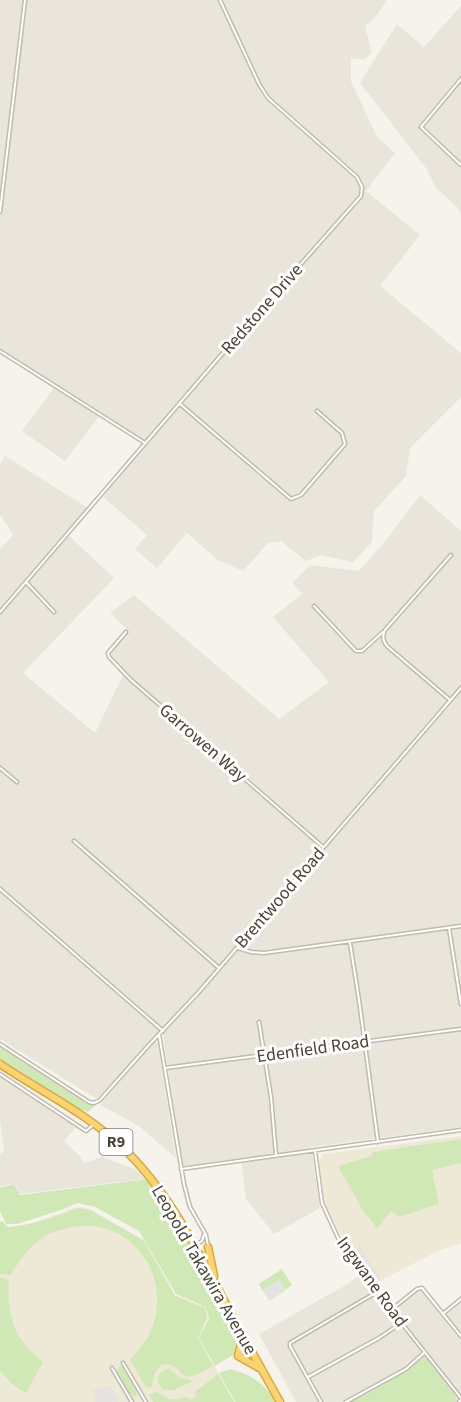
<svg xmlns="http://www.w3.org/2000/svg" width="461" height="1402" font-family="'Source Sans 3',sans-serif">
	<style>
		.residential { fill: #e9e5da }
		.education { fill: #eee8d6 }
		.green { fill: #cfe8b6 }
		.parking { fill: #e4e3df }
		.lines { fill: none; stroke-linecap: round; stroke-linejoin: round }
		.street-casing { stroke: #c1bbae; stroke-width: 5 }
		.highway-casing { stroke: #daa940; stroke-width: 9 }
		.street { stroke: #fff; stroke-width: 2 }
		.highway { stroke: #fad372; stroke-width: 6 }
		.labels { text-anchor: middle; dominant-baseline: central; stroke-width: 6; stroke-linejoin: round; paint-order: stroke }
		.shield { fill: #fff; stroke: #807c74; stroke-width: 1.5 }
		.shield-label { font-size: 16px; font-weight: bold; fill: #4a4439 }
		.street-label { font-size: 18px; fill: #4a4439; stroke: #fff }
	</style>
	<rect width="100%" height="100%" fill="#f5f3eb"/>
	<path class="residential" d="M 0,0 L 387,0 L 375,18 L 365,26 L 372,53 L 364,60 L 351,58 L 351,81 L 377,137 L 395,153 L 366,191 L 420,235 L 380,286 L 461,353 L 461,397 L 410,448 L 406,476 L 374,511 L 372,542 L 353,562 L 321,555 L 306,561 L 281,541 L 268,543 L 243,571 L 218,560 L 187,533 L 157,568 L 135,549 L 147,535 L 103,497 L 147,443 L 101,414 L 65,461 L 22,431 L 56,385 L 0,349 Z
		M 461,6 L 461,216 L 458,208 L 436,188 L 426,168 L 360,83 L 397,24 L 424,47 Z
		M 5,456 L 88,508 L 66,533 L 114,578 L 23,673 L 95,733 L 123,675 L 107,658 L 106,653 L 127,629 L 110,613 L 134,595 L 279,719 L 329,682 L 273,617 L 302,594 L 293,583 L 310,565 L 359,571 L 383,544 L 420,495 L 461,531 L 461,1127 L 311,1147 L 320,1208 L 274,1234 L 246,1199 L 241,1158 L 182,1166 L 162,1028 L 101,1095 L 95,1098 L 0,1039 L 0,549 L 13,535 L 0,514 L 0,464 Z
		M 155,1041 L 158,1044 L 176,1158 L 139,1126 L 100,1105 Z
		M 0,1075 L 77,1126 L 64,1141 L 80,1156 L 84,1163 L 102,1157 L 135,1169 L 145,1179 L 20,1194 L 14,1183 L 0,1187 L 0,1154 L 4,1151 L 0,1120 Z
		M 361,1274 L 391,1312 L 420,1289 L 423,1290 L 444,1317 L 461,1303 L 461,1402 L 296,1402 L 259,1334 L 346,1285 Z"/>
	<path class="education" d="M 461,1136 L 461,1243 L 440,1250 L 374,1284 L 351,1253 L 325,1206 L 319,1161 L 323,1154 Z
		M 77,1207 L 90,1209 L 144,1240 L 175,1295 L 206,1307 L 208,1318 L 199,1338 L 234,1402 L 0,1402 L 0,1242 L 25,1226 Z"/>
	<path class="green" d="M 0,1045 L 94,1104 L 97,1104 L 88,1112 L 79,1109 L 0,1059 Z
		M 461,1139 L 461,1163 L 432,1170 L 439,1204 L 399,1217 L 391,1211 L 377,1228 L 362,1209 L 338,1166 L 371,1156 L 373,1152 Z
		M 149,1179 C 185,1227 211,1281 239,1333 L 241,1339 L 238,1352 L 215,1366 L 199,1338 L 209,1318 L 206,1307 L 176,1294 L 139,1231 L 95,1207 L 78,1203 L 58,1211 L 17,1224 L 6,1224 L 0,1211 L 0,1188 L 14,1184 L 20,1195 Z
		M 78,1208 L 90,1210 L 144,1241 L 175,1296 L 205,1308 L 207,1317 L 198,1338 L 213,1366 C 207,1369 193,1379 186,1376 C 182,1375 179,1369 175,1367 C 158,1357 153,1376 152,1387 L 148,1388 L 145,1386 L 130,1359 C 191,1304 141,1207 64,1229 C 57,1231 49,1233 43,1237 C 28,1247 20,1261 10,1275 L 0,1274 L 0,1222 L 2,1221 L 8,1227 C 32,1225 55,1217 78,1208 Z
		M 282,1269 L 292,1285 L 285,1290 L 279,1280 L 262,1290 L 259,1284 Z
		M 0,1277 L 8,1280 L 9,1282 C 6,1315 16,1343 43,1362 L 26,1393 L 14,1386 L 0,1371 Z
		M 422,1356 L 427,1357 L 455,1393 L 456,1402 L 348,1402 L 396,1375 Z
		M 120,1366 L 125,1368 L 137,1391 L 136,1396 L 130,1395 L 117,1372 L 117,1369 Z
		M 169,1369 L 181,1378 L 193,1381 L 174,1390 L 163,1390 L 158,1383 C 157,1375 161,1370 169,1369 Z
		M 230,1369 C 251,1374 265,1384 276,1402 L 235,1402 L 219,1373 Z
		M 218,1374 L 234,1402 L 153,1402 L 149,1394 L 156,1392 C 170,1399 170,1402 186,1397 L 192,1399 L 195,1397 L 196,1391 Z"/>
	<path class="parking" d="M 360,1246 L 380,1278 L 375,1281 L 353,1252 Z
		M 279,1280 L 285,1291 L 269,1301 L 262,1290 Z
		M 110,1385 L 119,1400 L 117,1402 L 95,1402 L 92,1391 Z"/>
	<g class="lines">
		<defs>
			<path id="street" d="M 461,79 L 421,127 L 461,165
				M 0,212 L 25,0
				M 0,351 L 145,443
				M 180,404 L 291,499 L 301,495 L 345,444 L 342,433 L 317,411
				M 26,582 L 54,612
				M 314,606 L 356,651 L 362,651 L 383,632
				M 0,612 L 247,325 L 361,196 L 362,187 L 357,177 L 268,98 L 259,84 L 220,0
				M 126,632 L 108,653 L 109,657 L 131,680 L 323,847
				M 450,700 L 388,647 C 383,642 382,636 385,630 L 451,555
				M 0,768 L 17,782
				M 74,841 L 219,968
				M 0,889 L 163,1031
				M 449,928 L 461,1004
				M 350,943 L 359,1000 L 378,1142
				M 238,948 L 251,952 L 264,953 L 461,926
				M 259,1022 L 271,1097 L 276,1155
				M 159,1034 L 184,1184 L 190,1207 L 206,1235 L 208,1246
				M 0,1044 L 89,1102 L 94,1103 L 100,1100 L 148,1046 L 198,993 L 461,688
				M 165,1068 L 461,1029
				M 0,1074 L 86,1131 L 93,1125
				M 315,1151 L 322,1203 L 339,1240 L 377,1292 L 461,1398
				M 181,1169 L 461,1130
				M 195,1245 L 202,1241 L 204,1235
				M 391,1310 L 417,1289 L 422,1288 L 461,1336
				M 444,1313 L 461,1299
				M 123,1363 L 146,1402
				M 112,1368 L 132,1402
				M 308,1377 L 379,1338 L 401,1323
				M 321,1402 L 290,1346 L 290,1343 L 377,1292
				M 346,1402 L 406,1369 L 424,1353
				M 459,1402 L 461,1400"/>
			<path id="highway" d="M 0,1064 C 40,1091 86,1113 121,1146 C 168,1190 197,1249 227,1306 C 244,1338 262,1370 280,1402
				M 208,1247 L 214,1276
				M 243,1336 L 238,1356 L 261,1369"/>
		</defs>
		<use href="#street" class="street-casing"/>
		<use href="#highway" class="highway-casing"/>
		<use href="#street" class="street"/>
		<use href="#highway" class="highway"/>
	</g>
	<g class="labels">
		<rect class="shield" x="99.5" y="1129" width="33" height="26" rx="4.5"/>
		<g class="shield-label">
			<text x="116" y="1142">R9</text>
		</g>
		<g class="street-label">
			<text transform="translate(262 309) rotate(-49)">Redstone Drive</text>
			<text transform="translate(203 743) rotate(41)">Garrowen Way</text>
			<text transform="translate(280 898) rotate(-49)">Brentwood Road</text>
			<text transform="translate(313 1049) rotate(-8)">Edenfield Road</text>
			<text transform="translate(204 1270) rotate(60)">Leopold Takawira Avenue</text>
			<text transform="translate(372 1282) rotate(54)">Ingwane Road</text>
		</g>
	</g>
</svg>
